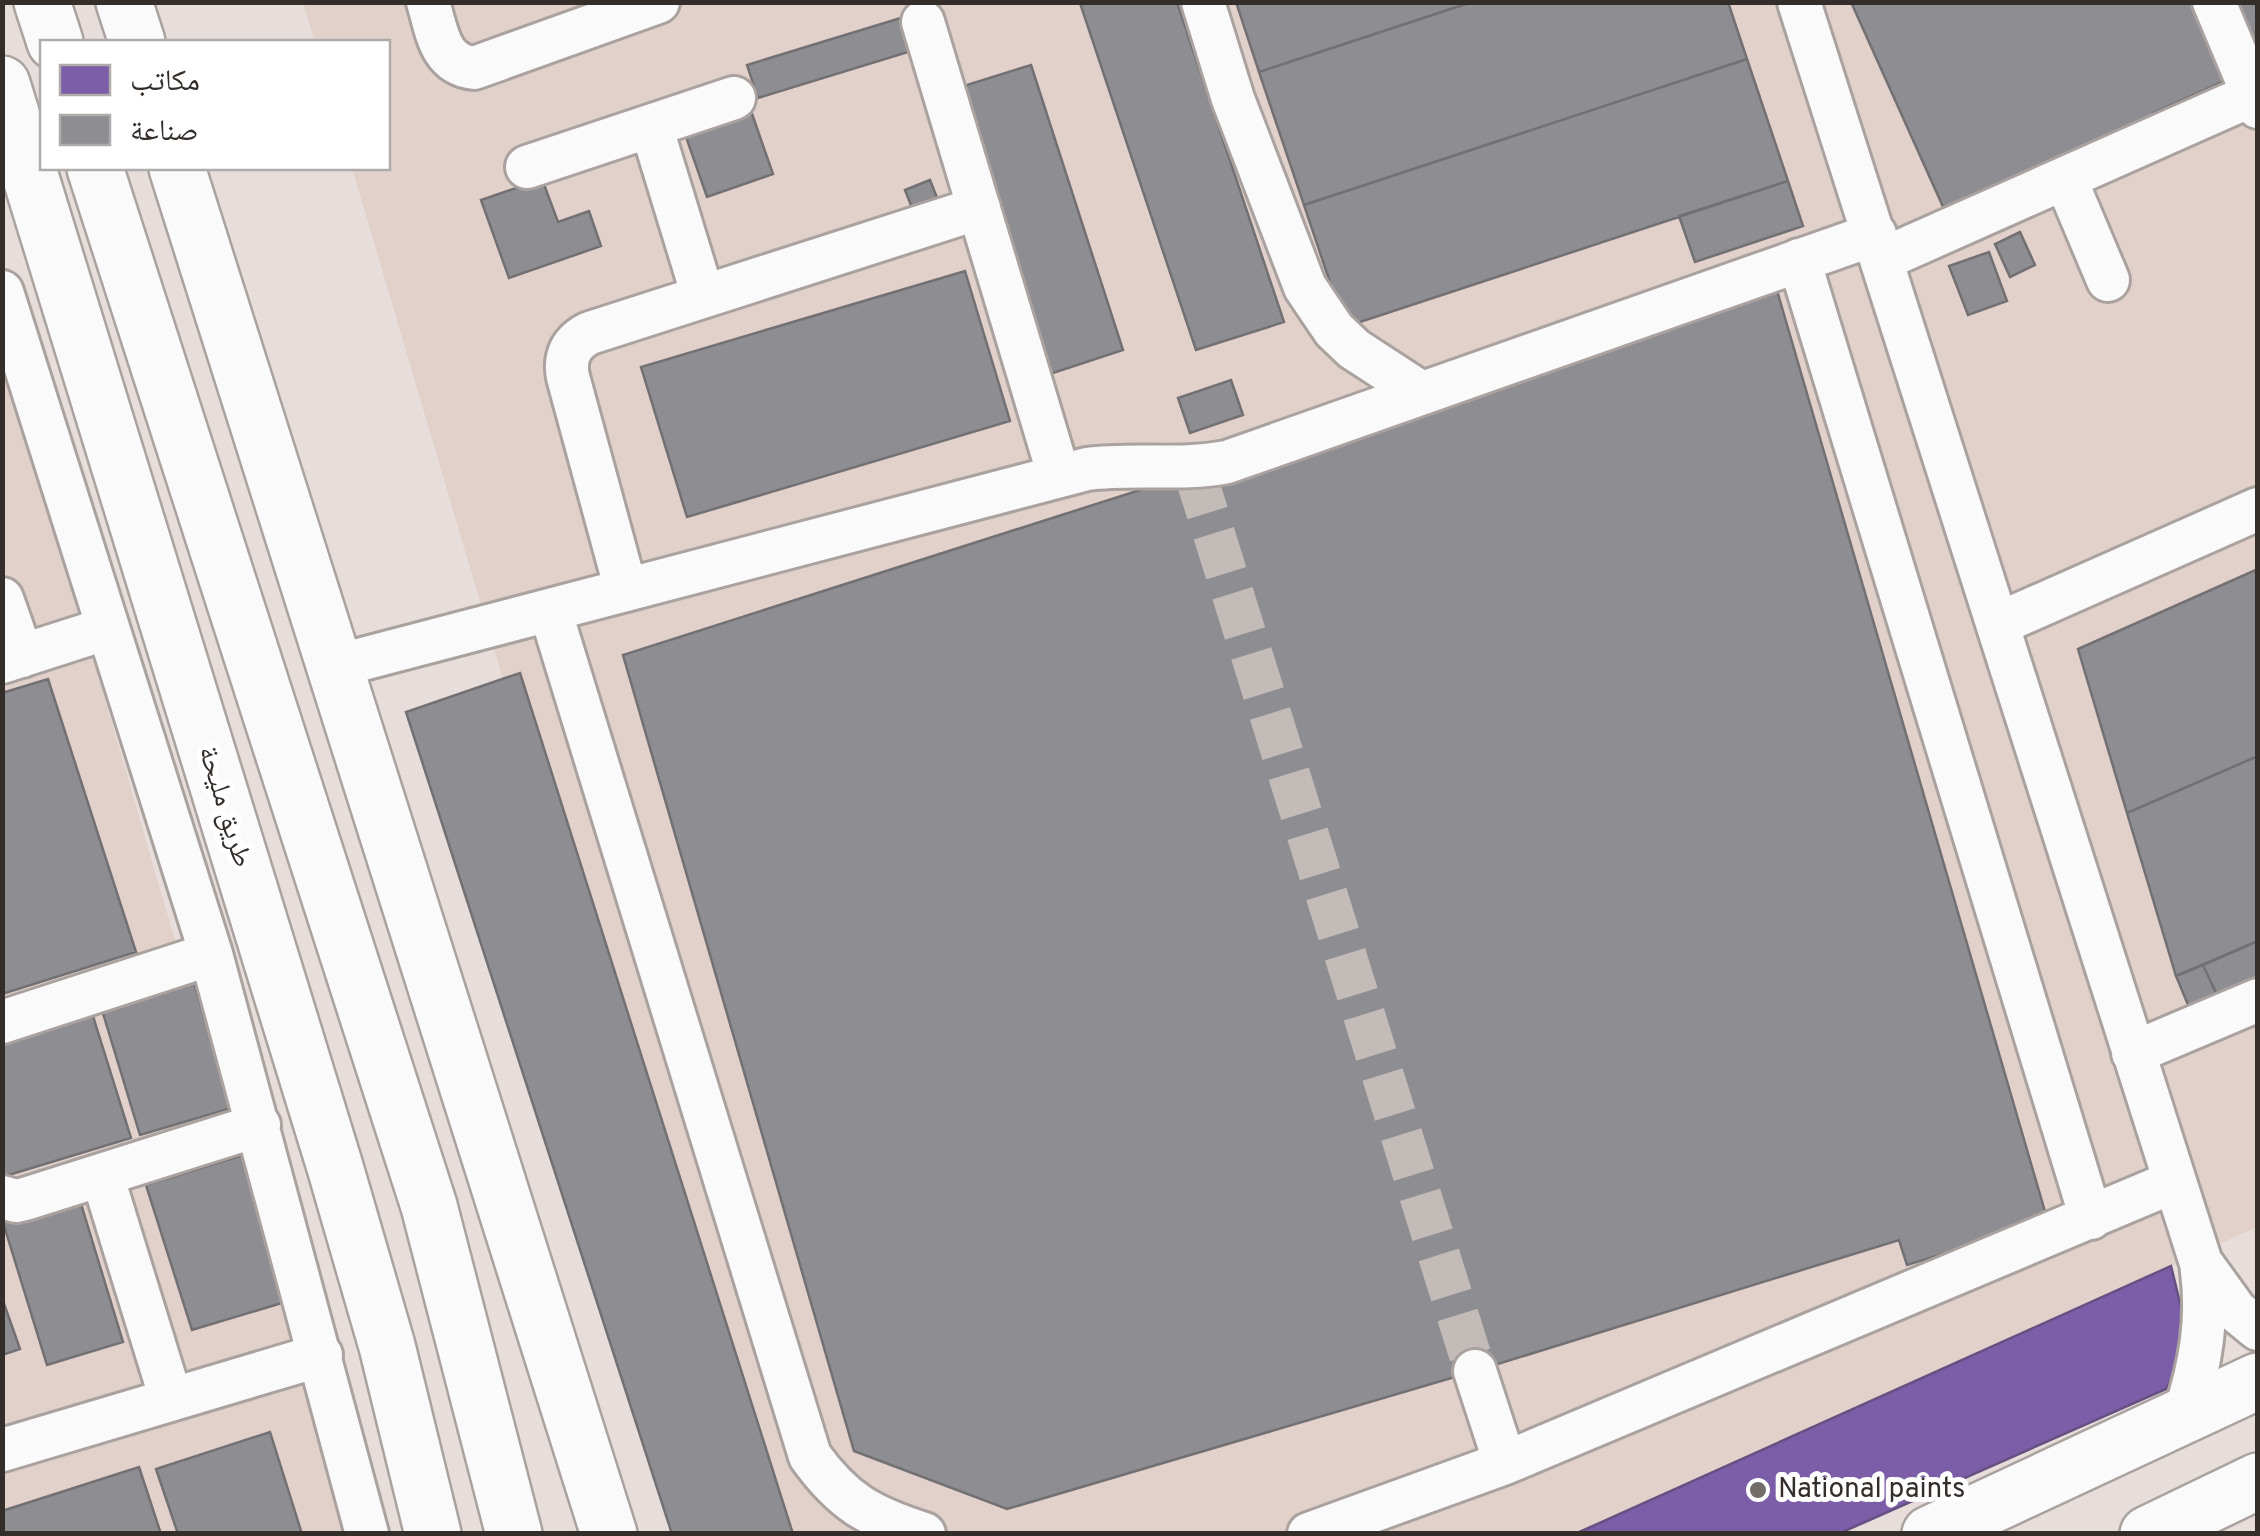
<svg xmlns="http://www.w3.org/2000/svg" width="2260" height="1536" font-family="Overpass,'Noto Naskh Arabic',sans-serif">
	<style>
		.built { fill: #e2d0ca }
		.offices { fill: #7b5ea7; stroke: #665082; stroke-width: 2.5 }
		.industry { fill: #8d8d92; stroke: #727073; stroke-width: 2.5 }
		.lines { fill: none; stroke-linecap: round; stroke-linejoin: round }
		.minor-tunnel { stroke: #c3bbb8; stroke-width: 42; stroke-dasharray: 42 21; stroke-linecap: butt }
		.minor-casing { stroke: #a9a29f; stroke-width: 48 }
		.major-casing { stroke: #a9a29f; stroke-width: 60 }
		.highway-casing { stroke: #a9a29f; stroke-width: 60 }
		.minor { stroke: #fbfafa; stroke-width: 42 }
		.major { stroke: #fbfafa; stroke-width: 55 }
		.highway { stroke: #fbfafa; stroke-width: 55 }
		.poi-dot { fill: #736c69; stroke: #fff; stroke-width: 4 }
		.labels { text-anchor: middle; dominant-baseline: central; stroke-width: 10; stroke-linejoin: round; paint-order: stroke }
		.street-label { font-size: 28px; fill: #342e2b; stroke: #fff }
		.poi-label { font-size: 28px; fill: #342e2b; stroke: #fff; text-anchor: start }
	</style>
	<rect width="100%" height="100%" fill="#e7dedb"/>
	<path class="built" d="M 303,3 L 2257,3 L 2257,1227 L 1586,1533 L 755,1533 L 352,168 L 388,168 L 388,42 L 315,42 Z
		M 3,348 L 347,1533 L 3,1533 Z"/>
	<path class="offices" d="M 2171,1266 L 2190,1344 L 2166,1389 L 1838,1534 L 1575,1534 Z"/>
	<path class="industry" d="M 1177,2 L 1284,322 L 1196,350 L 1080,3 Z
		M 1236,2 L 1472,2 L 1259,72 Z
		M 1472,2 L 1728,2 L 1747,59 L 1304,205 L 1259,72 Z
		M 1851,2 L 2193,2 L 2227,80 L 2153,113 L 2160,127 L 1949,220 Z
		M 2237,2 L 2258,2 L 2258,48 Z
		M 907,16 L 918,49 L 758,98 L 747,65 Z
		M 1747,59 L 1788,181 L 1345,327 L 1304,205 Z
		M 1031,65 L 1123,350 L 1047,375 L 954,89 Z
		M 750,108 L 773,174 L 707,197 L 684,131 Z
		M 542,179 L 558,222 L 589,211 L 601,246 L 509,278 L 481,200 Z
		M 930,180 L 941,208 L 916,218 L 905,190 Z
		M 1788,181 L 1803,226 L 1695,262 L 1679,216 Z
		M 2020,232 L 2035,265 L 2010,277 L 1995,244 Z
		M 1989,252 L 2007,301 L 1968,315 L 1949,266 Z
		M 965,271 L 1010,421 L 687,517 L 641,367 Z
		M 1776,287 L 2048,1222 L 1907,1265 L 1899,1240 L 1475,1371 L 1007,1509 L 854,1451 L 623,655 Z
		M 1231,380 L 1243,415 L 1190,433 L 1178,398 Z
		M 2258,569 L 2258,756 L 2127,813 L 2078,649 Z
		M 520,673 L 793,1534 L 672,1534 L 406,712 Z
		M 48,679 L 136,952 L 2,994 L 2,693 Z
		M 2258,756 L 2258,941 L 2176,976 L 2127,813 Z
		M 2258,941 L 2258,977 L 2217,995 L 2203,965 Z
		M 2203,965 L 2217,995 L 2189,1007 L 2176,976 Z
		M 194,983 L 232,1108 L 140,1135 L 102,1010 Z
		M 92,1013 L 131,1138 L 2,1177 L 2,1040 Z
		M 246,1154 L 292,1300 L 192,1330 L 146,1185 Z
		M 78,1194 L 123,1342 L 47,1365 L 2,1219 Z
		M 2,1298 L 20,1349 L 2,1355 Z
		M 270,1432 L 302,1534 L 178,1534 L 156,1469 Z
		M 139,1467 L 161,1534 L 2,1534 L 2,1511 Z"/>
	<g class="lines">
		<path class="minor-tunnel" d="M 1195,473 L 1475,1371"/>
		<defs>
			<path id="minor" d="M 428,2 C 437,31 439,64 474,68 L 658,2
				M 1203,2 L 1233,99 L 1305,287 L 1334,330 L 1354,349 L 1420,392
				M 1799,2 L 2201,1263 C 2209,1318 2201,1364 2184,1416
				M 2214,2 L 2258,107
				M 923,22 L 1059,476
				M 651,126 L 703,296
				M 527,167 L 734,98
				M 2065,178 L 2108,280
				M 1883,259 L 2252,95
				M 1799,260 L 2091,1218
				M 2,292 L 211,954 L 367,1534
				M 626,590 L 568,377 C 564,357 571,342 590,333 L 979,208
				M 2,599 L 22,656
				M 550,610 L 810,1456 C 843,1502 870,1517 924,1534
				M 1998,624 L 2258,509
				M 2,662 L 108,628
				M 336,666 L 1087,469 C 1134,463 1180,471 1227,462 L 1875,234
				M 2,1022 L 211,954
				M 2133,1053 L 2258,1000
				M 102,1175 L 171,1399
				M 2,1197 L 16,1201 L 25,1199 L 259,1125
				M 2202,1264 L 2236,1311 L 2258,1329
				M 1475,1371 L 1505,1463
				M 2,1450 L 321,1355
				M 1309,1534 L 1505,1463 L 2173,1182"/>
			<path id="major" d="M 124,2 L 137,42
				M 2,84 L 335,1167 L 387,1346 L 433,1534
				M 177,168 L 609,1534"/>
			<path id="highway" d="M 42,2 L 55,42
				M 95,168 L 429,1206 L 514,1534
				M 1930,1534 L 2258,1381
				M 2148,1534 L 2258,1481"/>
		</defs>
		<use href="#minor" class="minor-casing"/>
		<use href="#major" class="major-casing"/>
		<use href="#highway" class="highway-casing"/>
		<use href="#minor" class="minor"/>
		<use href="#major" class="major"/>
		<use href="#highway" class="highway"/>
	</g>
	<circle class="poi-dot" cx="1758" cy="1490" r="10"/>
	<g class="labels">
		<g class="street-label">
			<text transform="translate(224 807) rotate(73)">طريق مليحة</text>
		</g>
		<g class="poi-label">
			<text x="1778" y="1490">National paints</text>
		</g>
	</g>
	<rect width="2260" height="1536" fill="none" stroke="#342e2b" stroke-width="10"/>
	<rect x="40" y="40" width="350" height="130" fill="#ffffff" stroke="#aeabaa" stroke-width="2.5"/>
	<rect x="60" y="65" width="50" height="30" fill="#7b5ea7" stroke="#aeabaa" stroke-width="2.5"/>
	<text x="130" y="90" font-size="30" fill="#342e2b">مكاتب</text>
	<rect x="60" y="115" width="50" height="30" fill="#8d8d92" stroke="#aeabaa" stroke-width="2.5"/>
	<text x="130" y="140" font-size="30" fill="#342e2b">صناعة</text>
</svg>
